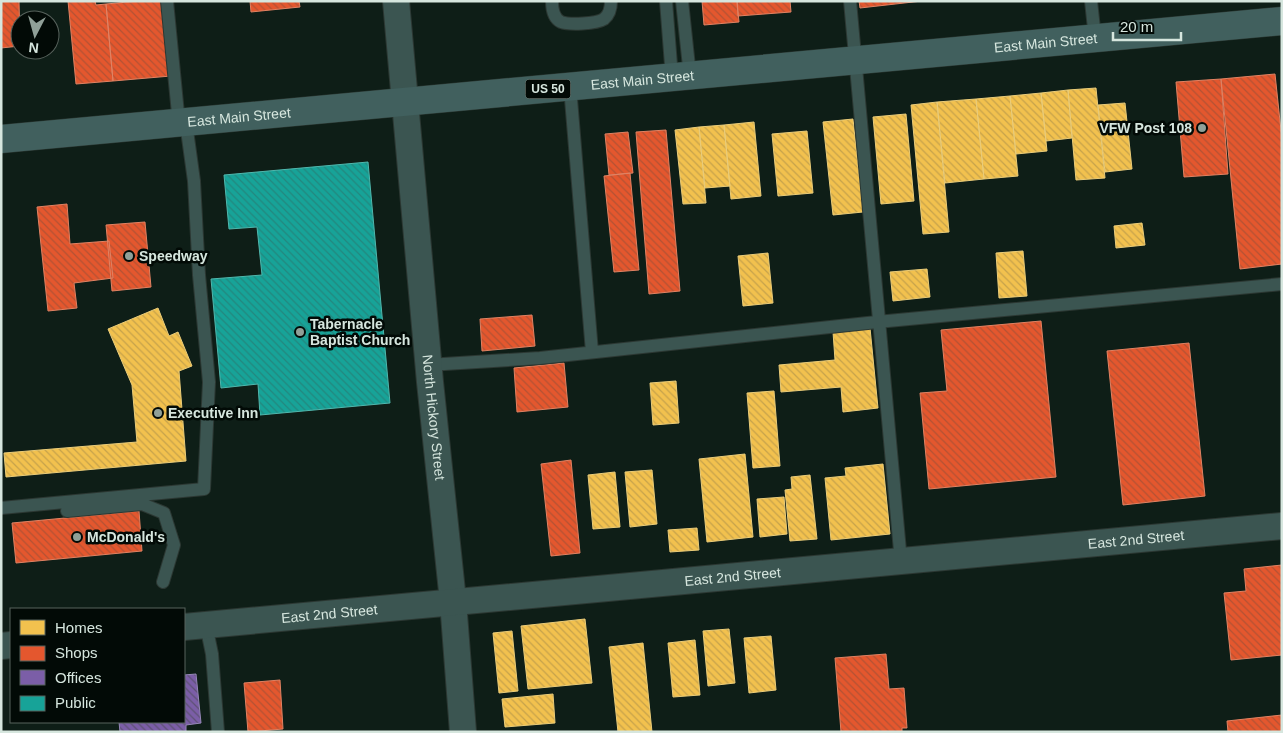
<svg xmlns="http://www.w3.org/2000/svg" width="1283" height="733" font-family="Helvetica,sans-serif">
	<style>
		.homes { fill: url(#homes-back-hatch); stroke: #eacc79 }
		.shops { fill: url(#shops-back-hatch); stroke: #e08263 }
		.offices { fill: url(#offices-back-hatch); stroke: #9687b8 }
		.public { fill: url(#public-back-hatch); stroke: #50b7ad }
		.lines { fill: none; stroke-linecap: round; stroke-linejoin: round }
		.service-casing { stroke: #2c3833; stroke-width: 14 }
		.minor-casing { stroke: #2c3833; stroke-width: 28 }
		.primary-casing { stroke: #2c3833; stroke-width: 29 }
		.service { stroke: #3b5551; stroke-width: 12 }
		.minor { stroke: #3b5551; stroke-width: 26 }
		.primary { stroke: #41605e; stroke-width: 28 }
		.poi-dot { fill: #90a098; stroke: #020a06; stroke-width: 2 }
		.labels { text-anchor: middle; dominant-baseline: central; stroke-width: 5; stroke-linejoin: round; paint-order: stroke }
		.shield { fill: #020a06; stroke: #96a49d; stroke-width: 1 }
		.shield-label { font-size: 12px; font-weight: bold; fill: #d6e6de }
		.street-label { font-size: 14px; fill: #d6e6de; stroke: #020a06 }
		.poi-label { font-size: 14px; font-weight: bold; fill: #d6e6de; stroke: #020a06; text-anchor: start }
	</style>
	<defs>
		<pattern id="homes-back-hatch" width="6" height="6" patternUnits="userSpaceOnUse" patternTransform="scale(1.25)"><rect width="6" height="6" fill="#f2c14e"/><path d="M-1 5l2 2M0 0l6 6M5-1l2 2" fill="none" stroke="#c6a24b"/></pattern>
		<pattern id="shops-back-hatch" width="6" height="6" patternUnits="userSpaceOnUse" patternTransform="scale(1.25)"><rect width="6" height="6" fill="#e4572e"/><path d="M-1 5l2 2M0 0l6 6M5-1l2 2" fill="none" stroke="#b35234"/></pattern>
		<pattern id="offices-back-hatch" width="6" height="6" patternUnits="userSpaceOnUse" patternTransform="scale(1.25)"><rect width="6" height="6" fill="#7b5ea7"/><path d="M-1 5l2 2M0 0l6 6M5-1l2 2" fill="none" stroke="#5e5275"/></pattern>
		<pattern id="public-back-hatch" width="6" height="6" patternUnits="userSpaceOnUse" patternTransform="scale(1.25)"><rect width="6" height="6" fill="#17a398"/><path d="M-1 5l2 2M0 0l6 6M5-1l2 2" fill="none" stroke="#23877e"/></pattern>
	</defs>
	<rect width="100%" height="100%" fill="#0e1e17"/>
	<path class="homes" d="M 1096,88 L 1105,178 L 1076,180 L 1068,90 Z
		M 1068,90 L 1072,138 L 1046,141 L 1041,93 Z
		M 1041,93 L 1047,151 L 1016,154 L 1010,96 Z
		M 1010,96 L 1018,176 L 984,179 L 976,99 Z
		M 976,99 L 984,179 L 945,183 L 937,102 Z
		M 937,102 L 949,232 L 923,234 L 911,105 Z
		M 1125,103 L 1132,169 L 1105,172 L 1098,105 Z
		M 906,114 L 914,201 L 881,204 L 873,117 Z
		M 853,119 L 863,212 L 833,215 L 823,122 Z
		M 754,122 L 761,196 L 731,199 L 724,125 Z
		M 724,125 L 730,186 L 705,188 L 699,127 Z
		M 699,127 L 706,203 L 683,204 L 675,130 Z
		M 807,131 L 813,193 L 778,196 L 772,134 Z
		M 1142,223 L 1145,245 L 1116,248 L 1114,226 Z
		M 1023,251 L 1027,296 L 999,298 L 996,253 Z
		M 768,253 L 773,303 L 743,306 L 738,256 Z
		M 927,269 L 930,297 L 893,301 L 890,272 Z
		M 158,308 L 169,336 L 178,332 L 192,366 L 179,371 L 186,461 L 6,477 L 4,453 L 137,442 L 132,385 L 108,329 Z
		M 870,328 L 878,408 L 843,412 L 841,387 L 781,392 L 779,365 L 835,360 L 833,332 Z
		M 676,381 L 679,423 L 653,425 L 650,383 Z
		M 774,391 L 780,466 L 753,468 L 747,393 Z
		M 745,454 L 753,537 L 707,542 L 699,459 Z
		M 883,464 L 890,534 L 831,540 L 825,478 L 846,476 L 845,468 Z
		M 652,470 L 657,524 L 630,527 L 625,472 Z
		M 615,472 L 620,527 L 593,529 L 588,475 Z
		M 810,475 L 817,539 L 790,541 L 785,490 L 792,489 L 791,477 Z
		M 784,497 L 787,534 L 760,537 L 757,499 Z
		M 697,528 L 699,550 L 670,552 L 668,530 Z
		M 585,619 L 592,683 L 528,689 L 521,626 Z
		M 729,629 L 735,683 L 708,686 L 703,631 Z
		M 512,631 L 518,691 L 499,693 L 493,633 Z
		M 771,636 L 776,690 L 749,693 L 744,638 Z
		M 695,640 L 700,695 L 673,697 L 668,643 Z
		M 643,643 L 652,732 L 618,732 L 609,647 Z
		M 553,694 L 555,723 L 505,727 L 502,699 Z"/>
	<path class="shops" d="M 1,1 L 19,1 L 20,46 L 1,48 Z
		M 68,1 L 95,1 L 96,5 L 106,4 L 113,81 L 76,84 Z
		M 139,1 L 164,1 L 171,76 L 113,81 L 106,4 Z
		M 250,1 L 299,1 L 300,7 L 251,12 Z
		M 702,1 L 737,1 L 739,22 L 704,25 Z
		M 737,1 L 790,1 L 791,12 L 738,16 Z
		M 859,1 L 922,1 L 860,8 Z
		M 1275,74 L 1282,140 L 1282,264 L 1240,269 L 1221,79 Z
		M 1221,79 L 1228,174 L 1184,177 L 1176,82 Z
		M 666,130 L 680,291 L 649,294 L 636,132 Z
		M 628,132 L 633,173 L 609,175 L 605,134 Z
		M 630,173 L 639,270 L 614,272 L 604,176 Z
		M 67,204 L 70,244 L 109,241 L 113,278 L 74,283 L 77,308 L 48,311 L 37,207 Z
		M 145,222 L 151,287 L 112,291 L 106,225 Z
		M 532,315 L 535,346 L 482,351 L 480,319 Z
		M 1041,321 L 1056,477 L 929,489 L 920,393 L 947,391 L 941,330 Z
		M 1189,343 L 1205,496 L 1123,505 L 1107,351 Z
		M 564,363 L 568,407 L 517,412 L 514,368 Z
		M 571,460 L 580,553 L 551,556 L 541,464 Z
		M 139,511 L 142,551 L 16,563 L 12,523 Z
		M 1282,565 L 1282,655 L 1231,660 L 1224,593 L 1246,591 L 1244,569 Z
		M 886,654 L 889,689 L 904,688 L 907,728 L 902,728 L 902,732 L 841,732 L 835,658 Z
		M 280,680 L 283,729 L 248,732 L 244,683 Z
		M 1282,715 L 1282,732 L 1228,732 L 1227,721 Z"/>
	<path class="offices" d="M 196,674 L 201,723 L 186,725 L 186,732 L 120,732 L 119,722 L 184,722 L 184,675 Z"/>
	<path class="public" d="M 368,162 L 390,403 L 260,415 L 258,384 L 221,388 L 211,279 L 262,275 L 257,227 L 229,229 L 224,175 Z"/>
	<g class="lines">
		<defs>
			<path id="service" d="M 167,1 L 179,124
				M 552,1 C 552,9 553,18 561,22 C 569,25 596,24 604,19 C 609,15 611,8 611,1
				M 666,1 L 672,78
				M 682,1 L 690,76
				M 850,1 L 901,562
				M 1091,1 L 1095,38
				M 570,87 L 592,352
				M 428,365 L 540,358 L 877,322 L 1282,284
				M 1,508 L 204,489 L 209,382 L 199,275 L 194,181 L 186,123
				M 67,511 L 142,504 L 164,513 L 174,545 L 163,582
				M 206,625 L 212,654 L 218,732"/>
			<g id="minor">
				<path id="s1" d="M 396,1 L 430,382 L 453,601 L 463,732"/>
				<path id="s2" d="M 184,627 L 1282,526"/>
				<path d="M 1,646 L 11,645"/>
			</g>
			<g id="primary">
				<path id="s3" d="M 1,139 L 1282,21"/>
			</g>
		</defs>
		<use href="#service" class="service-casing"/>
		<use href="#minor" class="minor-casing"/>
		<use href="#primary" class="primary-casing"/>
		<use href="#service" class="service"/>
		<use href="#minor" class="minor"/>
		<use href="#primary" class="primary"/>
	</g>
	<g class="poi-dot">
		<circle cx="1202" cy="128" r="5"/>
		<circle cx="129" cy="256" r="5"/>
		<circle cx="300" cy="332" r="5"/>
		<circle cx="158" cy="413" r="5"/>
		<circle cx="77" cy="537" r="5"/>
	</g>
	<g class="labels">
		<rect class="shield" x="525.5" y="79.5" width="45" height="19" rx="4"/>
		<g class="shield-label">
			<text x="548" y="89">US 50</text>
		</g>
		<g class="street-label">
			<text stroke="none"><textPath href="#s3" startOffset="1049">East Main Street</textPath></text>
			<text stroke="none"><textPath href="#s3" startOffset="644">East Main Street</textPath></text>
			<text stroke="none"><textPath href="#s3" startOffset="239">East Main Street</textPath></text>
			<text stroke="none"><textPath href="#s1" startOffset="418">North Hickory Street</textPath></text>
			<text stroke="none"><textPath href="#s2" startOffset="956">East 2nd Street</textPath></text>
			<text stroke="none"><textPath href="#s2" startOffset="551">East 2nd Street</textPath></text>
			<text stroke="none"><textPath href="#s2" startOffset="146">East 2nd Street</textPath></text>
		</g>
		<g class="poi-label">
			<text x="1192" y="128" text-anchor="end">VFW Post 108</text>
			<text x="139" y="256">Speedway</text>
			<text x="310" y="324">Tabernacle<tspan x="310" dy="16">Baptist Church</tspan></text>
			<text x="168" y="413">Executive Inn</text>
			<text x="87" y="537">McDonald's</text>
		</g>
	</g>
	<rect width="1283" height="733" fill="none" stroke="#d6e6de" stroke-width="5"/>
	<rect x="10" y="608" width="175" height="115" fill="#020a06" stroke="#57625c"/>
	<rect x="20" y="620" width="25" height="15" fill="#f2c14e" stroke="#57625c"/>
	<text x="55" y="633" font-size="15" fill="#d6e6de">Homes</text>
	<rect x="20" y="646" width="25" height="15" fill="#e4572e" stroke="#57625c"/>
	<text x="55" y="658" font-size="15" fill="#d6e6de">Shops</text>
	<rect x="20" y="670" width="25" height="15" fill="#7b5ea7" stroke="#57625c"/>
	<text x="55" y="683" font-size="15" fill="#d6e6de">Offices</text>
	<rect x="20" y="696" width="25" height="15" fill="#17a398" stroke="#57625c"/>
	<text x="55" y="708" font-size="15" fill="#d6e6de">Public</text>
	<g transform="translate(35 35) rotate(186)"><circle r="24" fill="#020a06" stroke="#57625c"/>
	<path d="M0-4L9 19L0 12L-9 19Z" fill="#90a098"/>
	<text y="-8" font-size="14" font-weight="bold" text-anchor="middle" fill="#d6e6de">N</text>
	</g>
	<path d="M1113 32v8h68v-8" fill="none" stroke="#d6e6de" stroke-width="2.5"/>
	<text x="1120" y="32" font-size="15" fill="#d6e6de" stroke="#020a06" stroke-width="4" paint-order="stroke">20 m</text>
</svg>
